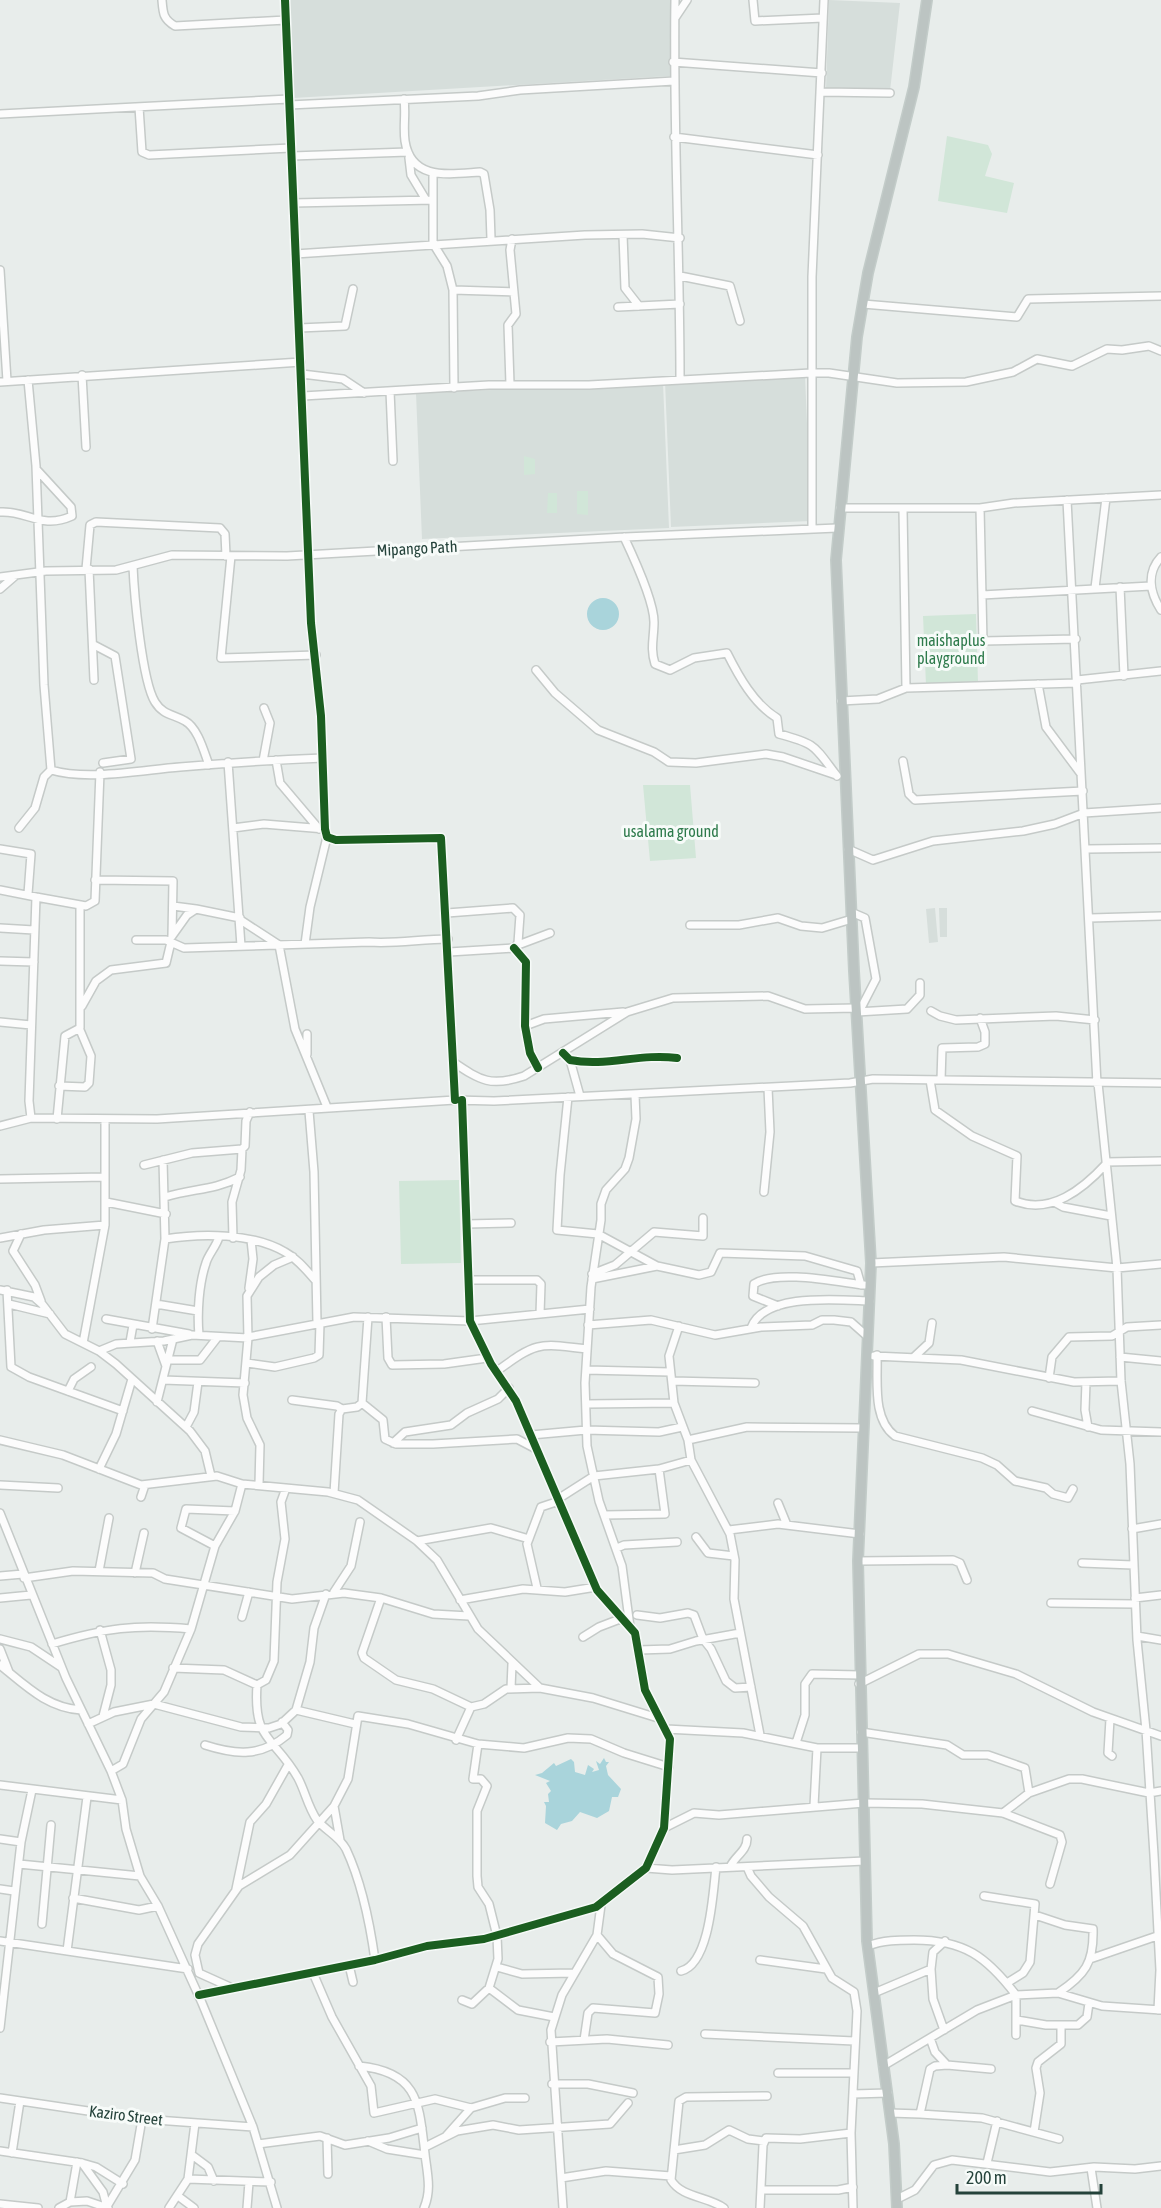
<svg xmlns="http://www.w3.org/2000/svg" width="1161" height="2208" font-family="'Asap Condensed',sans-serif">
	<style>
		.built { fill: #d6dedb }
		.green { fill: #d1e6d8 }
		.water { fill: #a9d4db }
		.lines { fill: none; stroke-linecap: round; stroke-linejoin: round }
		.minor-casing { stroke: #c5cac8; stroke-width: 10 }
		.highway-casing { stroke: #c3ccc9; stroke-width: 12 }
		.minor { stroke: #fcfcfc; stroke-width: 7 }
		.highway { stroke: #bcc4c2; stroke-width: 9 }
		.cycleway-casing { stroke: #f7fbf9; stroke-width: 11 }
		.cycleway { stroke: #1b5e20; stroke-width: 8 }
		.labels { text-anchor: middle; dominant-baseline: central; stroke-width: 6; stroke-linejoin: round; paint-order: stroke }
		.street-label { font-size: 16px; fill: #24423a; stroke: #f7fbf9 }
		.park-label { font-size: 16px; fill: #2d7a4b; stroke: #f7fbf9 }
	</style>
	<rect width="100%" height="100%" fill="#e8edeb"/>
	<path class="built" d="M 288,0 L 670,0 L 670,76 L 293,98 Z
		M 829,0 L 900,3 L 890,91 L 826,89 Z
		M 805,375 L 811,521 L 671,527 L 665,381 Z
		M 663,383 L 669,528 L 422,539 L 416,393 Z
		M 935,908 L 938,942 L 929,943 L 926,909 Z
		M 939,908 L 947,908 L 947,937 L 940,937 Z"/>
	<path class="green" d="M 947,136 L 988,145 L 992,154 L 985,176 L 1014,183 L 1007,213 L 938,201 Z
		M 524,456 L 535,459 L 535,474 L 524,475 Z
		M 577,491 L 588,491 L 588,515 L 577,514 Z
		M 548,493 L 557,493 L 557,513 L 547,513 Z
		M 976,614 L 978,683 L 926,685 L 923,616 Z
		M 643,785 L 690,785 L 696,858 L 650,861 Z
		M 459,1180 L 461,1263 L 401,1264 L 399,1181 Z"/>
	<path class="water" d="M587 614a16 16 0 1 1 32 0a16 16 0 1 1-32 0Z
		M 604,1758 L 606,1762 L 609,1762 L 606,1766 L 608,1775 L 621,1789 L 618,1797 L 612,1797 L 609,1811 L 597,1818 L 580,1812 L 572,1821 L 561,1824 L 557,1830 L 545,1823 L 546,1806 L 544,1802 L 549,1802 L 548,1794 L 551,1791 L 546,1783 L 550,1781 L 535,1775 L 542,1773 L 554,1763 L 556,1766 L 571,1759 L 574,1762 L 575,1772 L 585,1775 L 588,1765 L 594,1769 L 592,1772 L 599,1770 L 596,1761 L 600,1764 Z"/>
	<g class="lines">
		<defs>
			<path id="minor" d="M 162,0 C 163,13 163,19 175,26 L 286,20
				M 285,0 L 311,623 L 321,716 L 325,829 L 327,837 L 336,840 L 441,838 L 455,1100
				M 675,0 C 673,126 680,252 680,378
				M 753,0 L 755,21 L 823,18
				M 675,18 L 687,0
				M 673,62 L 822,73
				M 821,92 L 890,93
				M 404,99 C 406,113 403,127 405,141 C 411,181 449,174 480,172 L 484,174 L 490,210 L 491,239
				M 289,105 L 478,96 L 520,90 L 674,81
				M 139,107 L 142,152 L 149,155 L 291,148
				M 0,114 L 289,99
				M 674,137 L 818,155
				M 292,156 L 408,152
				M 409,158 L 411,175 L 426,200
				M 293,203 L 433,200
				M 623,235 L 625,288 L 639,306
				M 433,245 L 433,174
				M 434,245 L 447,266 L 453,290 L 454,388
				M 295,254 L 585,235 L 642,234 L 680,238
				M 0,270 L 7,381
				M 680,276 L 730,286 L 740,321
				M 453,290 L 514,292
				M 863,304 L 1017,317 L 1028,299 L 1161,296
				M 618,307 L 680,304
				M 299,328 L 345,326 L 353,289
				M 302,374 L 343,379 L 364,393
				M 82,375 L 86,447
				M 28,380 L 36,466 L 44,685 L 51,770 C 88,781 142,770 180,767 C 227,763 275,760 323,758
				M 0,382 L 301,362
				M 510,384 L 508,325 L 516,314 L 510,250 L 512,239
				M 390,391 L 393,461
				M 303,396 L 489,385 L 589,385 L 811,373 L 829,373 L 897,383 L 966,382 L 1013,372 L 1037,359 L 1072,366 L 1107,349 L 1122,350 L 1149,346 L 1161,351
				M 1067,500 L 1097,1084
				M 840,508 L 980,508 L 1014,503 L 1161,495
				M 980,508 L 983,642
				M 903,509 L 906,688
				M 0,512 C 27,510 41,530 72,516 L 71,507 L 38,471
				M 812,528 L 812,277 L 824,0
				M 624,537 C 633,556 654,601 654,622 C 654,638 650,648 655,664 L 670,670 L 694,658 L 727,653 C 739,677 754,704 777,718 L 779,734 C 817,744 814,746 837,776
				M 231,556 L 221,658 L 316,655
				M 1161,557 C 1146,573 1150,593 1161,610
				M 133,566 C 134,593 142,681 155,702 C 163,715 173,714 185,721 C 198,728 204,752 209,765
				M 86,569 L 90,525 L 96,522 L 220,528 L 225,534 L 226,556
				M 89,569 L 94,680
				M 0,577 L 46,571 L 116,570 L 172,555 L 287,556 L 625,537 L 837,528
				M 1120,587 L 1124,676
				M 1095,588 L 1106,498
				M 0,589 L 15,576
				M 982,595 L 1151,586
				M 983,641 L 1076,639
				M 94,645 L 115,656 L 131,759 L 103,763
				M 536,670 L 555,693 L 598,730 L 654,752 L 669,762 L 696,763 L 766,754 L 783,757 L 836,775
				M 1077,680 L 1161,671
				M 1038,684 L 1046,727 L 1081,774
				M 841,701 L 878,699 L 906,688 L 1077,683
				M 276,760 L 280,783 L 319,829
				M 263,761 L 270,723 L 264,708
				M 903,761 L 909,794 L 915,800 L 1083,791
				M 228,762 L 241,946
				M 19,828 L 35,808 L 44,777 L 51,770
				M 233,828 L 264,824 L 325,829
				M 0,849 L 31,854 L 28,894
				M 848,849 L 873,860 L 933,841 L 1023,831 L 1055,824 L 1084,813 L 1161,808
				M 1087,849 L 1161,848
				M 95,880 L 173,881 L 172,936
				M 0,890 L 36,897 L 29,1101 L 31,1118
				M 36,897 L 86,906 L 95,901 L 100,772
				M 173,906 L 196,909
				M 851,912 L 865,918 L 876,979 L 859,1012
				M 447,913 L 513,908 L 520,915 L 518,943 L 514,948 L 449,952
				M 1090,918 L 1161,916
				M 239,919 L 279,945 L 295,1029 L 327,1107
				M 690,925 L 739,925 L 778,918 L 801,926 L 822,928 L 852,919
				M 0,928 L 34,930
				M 172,936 L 187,915 L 196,909 L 240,918
				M 136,940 L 166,940 L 184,948 L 369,942 C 396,944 421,939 448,939
				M 305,944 L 310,907 L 327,837
				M 518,945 L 550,933
				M 514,948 L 526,962 L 525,1026 L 530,1053 L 538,1068
				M 0,961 L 34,962
				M 82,1006 L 96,981 L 111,970 L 166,963 L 171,942
				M 931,1011 L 940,1016 L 956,1020 L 1056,1016 L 1095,1020
				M 857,1012 L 907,1009 L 920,995 L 920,983
				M 0,1022 L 31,1025
				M 525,1026 L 544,1019 L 623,1012
				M 563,1053 L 570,1060 C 606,1067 640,1053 677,1058
				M 307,1054 L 307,1034
				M 570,1060 L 580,1096
				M 453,1062 C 481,1081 491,1087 524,1076 L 627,1012 L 673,998 L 768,996 L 805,1009 L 856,1008
				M 930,1080 L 935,1110 L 972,1136 L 1017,1156 L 1015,1201 C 1051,1215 1083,1189 1106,1164
				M 941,1080 L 942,1048 L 978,1047 L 985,1044 L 985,1032 L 980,1018
				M 1098,1083 L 1117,1268 L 1121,1381 L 1130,1464 L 1137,1640 L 1146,1730 L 1154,1855 L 1160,1970 L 1158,2010
				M 59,1086 L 85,1087 L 89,1083 L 91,1056 L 80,1030
				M 568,1097 L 560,1175 L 557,1230 L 598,1234 L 657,1266 L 699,1275 L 711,1272 L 720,1253 L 805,1256 L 857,1271 L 861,1285
				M 309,1111 L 314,1172 L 317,1323
				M 57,1119 L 65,1036 L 80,1028 L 80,905
				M 0,1126 L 31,1118 L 157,1119 L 455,1100 L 494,1101 L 850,1083 L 873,1079 L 1161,1083
				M 1106,1162 L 1161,1161
				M 144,1165 L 192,1153 L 242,1149 L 245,1146 L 246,1121 L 250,1112
				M 0,1179 L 105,1177
				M 764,1192 L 770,1132 L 768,1088
				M 165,1197 C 194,1188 212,1191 240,1177
				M 106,1202 L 166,1214
				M 1054,1202 L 1063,1207 L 1111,1216
				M 466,1224 L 511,1223
				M 21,1234 L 13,1251 L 35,1285 L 41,1301
				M 0,1238 L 44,1230 L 105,1225
				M 233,1238 L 232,1202 L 241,1170 L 242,1149
				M 165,1239 C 202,1233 252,1233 285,1252 C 298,1259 307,1271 316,1281
				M 871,1263 L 1004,1257 L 1117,1268 L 1161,1264
				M 592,1274 L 615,1265 L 654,1232 L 703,1236 L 703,1218
				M 592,1279 L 657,1266
				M 470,1280 L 537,1280 L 541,1284 L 540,1314
				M 249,1288 L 253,1259 L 251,1240
				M 0,1290 L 34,1297 L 42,1304 L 65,1334 L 99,1351 L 116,1364 L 190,1431 L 205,1451 L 211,1476
				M 7,1290 L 11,1367 L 29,1377 L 123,1411
				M 9,1304 L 50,1314
				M 156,1304 L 198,1311
				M 778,1306 L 753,1296 L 754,1284 C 776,1269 838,1282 864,1285
				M 368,1317 L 362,1403 L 383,1420 L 385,1439 L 396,1444 L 433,1444 L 517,1439 L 536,1449
				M 386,1317 L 388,1358 L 392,1365 L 444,1364 L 487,1358
				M 106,1319 L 189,1334
				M 588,1325 L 651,1320 L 715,1335 L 761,1327 L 812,1325 L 822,1320 L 834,1320 L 851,1322 L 868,1337
				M 679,1326 L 669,1356 L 674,1403 L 688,1440 L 691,1460 L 730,1534 L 735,1560 L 734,1599 L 760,1735
				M 751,1328 C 764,1292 839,1300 870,1301
				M 152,1329 L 165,1239 L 163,1160
				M 199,1335 C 197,1313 199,1283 206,1263 C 208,1255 216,1247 219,1237
				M 248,1337 L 354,1317 L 470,1321 L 590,1309
				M 157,1341 L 166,1366
				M 130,1342 L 133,1325
				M 83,1343 L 105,1225 L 105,1120
				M 99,1351 L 116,1344 L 164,1341 L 192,1335 L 248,1338
				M 877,1355 C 878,1381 872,1419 895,1436 L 982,1458 L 997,1465 L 1015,1481 L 1046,1488 L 1053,1494 L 1068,1498 L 1073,1489
				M 874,1356 L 961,1360 L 1074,1382 L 1121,1381
				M 914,1357 L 929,1343 L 932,1323
				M 1120,1357 L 1161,1361
				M 168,1360 L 200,1360 L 217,1338
				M 247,1363 L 275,1367 L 314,1358 L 319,1355 L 320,1323
				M 586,1370 L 670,1372
				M 497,1371 C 537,1342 537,1343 587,1349
				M 1049,1378 L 1052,1357 L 1069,1337 L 1112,1336 L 1127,1327 L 1161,1325
				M 163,1380 L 245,1383
				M 672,1381 L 755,1383
				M 1086,1382 L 1085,1410 L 1088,1427
				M 68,1391 L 74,1379 L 91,1367
				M 292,1400 L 337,1406 L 342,1409
				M 157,1402 L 173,1339
				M 586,1404 L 674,1403
				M 1032,1411 L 1101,1430 L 1161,1432
				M 186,1427 L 194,1412 L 198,1382
				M 531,1435 L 586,1430 L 659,1432 L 682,1427
				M 0,1440 L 63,1455 L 141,1485 L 217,1476 L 242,1484 L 328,1492 L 358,1500 L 417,1541 L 437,1560 L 478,1629 L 540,1688 L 593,1698 L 658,1718
				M 688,1440 L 747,1427 L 863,1428
				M 393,1443 L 405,1432 L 451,1425 L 467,1413 L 498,1399 L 509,1388
				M 99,1469 L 116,1434 L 132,1379
				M 259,1484 L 260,1445 L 247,1418 L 243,1395 L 248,1338 L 247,1296 L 259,1277 L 274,1265 L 293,1257
				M 0,1485 L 58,1488
				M 334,1493 L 339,1414 L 342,1409 L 357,1407 L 362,1403
				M 141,1497 L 145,1485
				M 558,1499 L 594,1476 L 659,1469 L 691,1460
				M 778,1503 L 787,1525
				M 0,1513 L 66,1678 L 111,1771 L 122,1800 L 126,1829 L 140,1876 L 158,1906 L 202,2003 L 253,2127 L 277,2208
				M 604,1515 L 665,1514 L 659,1469
				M 1132,1529 L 1161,1524
				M 729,1530 L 778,1524 L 860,1534
				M 696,1537 L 708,1553 L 734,1556
				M 417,1541 L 491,1528 L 529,1539
				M 215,1546 L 181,1528 L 186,1509 L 235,1511
				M 617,1548 L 624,1545 L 677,1542
				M 858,1561 L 953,1560 L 960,1563 L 967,1580
				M 1082,1563 L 1133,1565
				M 99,1571 L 109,1518
				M 135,1573 L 144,1533
				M 0,1576 L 23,1574
				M 24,1578 L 73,1571 L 153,1573 L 165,1579 L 292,1599 L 344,1593 L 381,1598 L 433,1614 L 469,1616
				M 537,1588 L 527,1544 L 541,1507 L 559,1501
				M 334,1592 L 351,1566 L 360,1522
				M 0,1598 L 31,1595
				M 381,1598 L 362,1653 L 364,1658 L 396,1680 L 433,1689 L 471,1707 L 484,1704 L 506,1689 L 540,1688
				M 1135,1598 L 1161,1595
				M 460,1600 L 523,1589 L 565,1592 L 596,1587
				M 1051,1603 L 1135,1604
				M 637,1615 L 660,1618 L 688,1613 L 694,1615 L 703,1639 L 711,1649 L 726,1681 L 735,1688 L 751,1687
				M 242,1617 L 249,1592
				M 630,1627 L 622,1566 L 599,1501 L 587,1446 L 585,1383 L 591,1287 L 601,1220 L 601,1204 L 606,1190 L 625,1169 L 629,1158 L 636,1119 L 635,1095
				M 100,1630 L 111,1670 L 111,1685 L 103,1716
				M 1137,1636 L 1161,1640
				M 583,1637 L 599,1627 L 620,1619
				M 0,1639 L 31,1647 L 61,1667
				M 52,1644 C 105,1628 135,1624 191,1629
				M 0,1649 L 9,1672
				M 639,1650 L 670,1649 L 696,1641 L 740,1633
				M 0,1665 C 25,1685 47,1708 81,1710
				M 173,1668 L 224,1670 L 257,1685 L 266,1680 L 274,1661 L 277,1582 L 285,1539 L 281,1502 L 286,1488
				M 859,1684 L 919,1654 L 948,1654 L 1016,1674 L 1093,1712 L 1161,1736
				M 257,1685 C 253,1742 274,1736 298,1778 C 305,1791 308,1807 317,1820 C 326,1831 339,1836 346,1849 C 362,1883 370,1924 375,1960
				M 511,1688 L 512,1664
				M 296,1710 L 355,1724
				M 1110,1719 L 1108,1753 L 1112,1756
				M 88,1724 L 114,1712 L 154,1704 L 241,1727 L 269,1728 L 281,1724 L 296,1710 L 310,1662 L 314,1628 L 326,1594
				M 666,1729 L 743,1733 L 817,1748 L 861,1748
				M 861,1732 L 947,1745 L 963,1755 L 988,1755 L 1025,1768 L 1029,1793
				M 456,1740 L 471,1707
				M 796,1743 L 805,1715 L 805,1684 L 812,1674 L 860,1675
				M 205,1745 C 236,1755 261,1757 287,1735 L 288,1730 L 282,1722
				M 111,1771 L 123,1764 L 141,1719 L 164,1692 L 191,1629 L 215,1546 L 235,1511 L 242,1484
				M 0,1785 L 122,1800
				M 814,1806 L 817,1748
				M 1003,1813 L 1029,1793 L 1069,1779 L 1082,1779 L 1149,1793 L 1161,1791
				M 664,1828 L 694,1813 L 719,1815 L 864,1803 L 922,1804 L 1003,1813 L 1060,1835 L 1062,1842 L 1050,1884
				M 0,1839 L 21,1842
				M 340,1840 L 334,1806 L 348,1779 L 358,1716 L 408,1724 L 478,1744 L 524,1748 L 568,1738 L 591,1739 L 624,1753 L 669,1767
				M 19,1864 L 140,1876
				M 730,1867 C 735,1856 747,1851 747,1839
				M 747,1867 L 751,1876 L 769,1897 L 803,1926 L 832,1978 L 854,1992 L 857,2011 L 851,2133 L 853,2208
				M 646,1868 L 672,1870 L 865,1861
				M 0,1889 L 14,1891
				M 236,1889 L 250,1822 L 266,1804 L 288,1765
				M 984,1896 L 1035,1904 L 1030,1962 L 1023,1973 L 1007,1983
				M 73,1898 L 139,1910 L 158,1906
				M 1035,1915 L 1065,1925 L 1093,1929 C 1094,1963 1085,1975 1058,1993
				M 42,1924 L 51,1825
				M 0,1941 L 188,1969
				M 868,1946 C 883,1940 899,1940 914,1940 C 964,1940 986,1956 1016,1995 L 1016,2035
				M 67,1951 L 87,1797
				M 1090,1959 L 1157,1936
				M 760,1960 L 826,1969
				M 349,1965 L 353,1982
				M 497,1967 L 522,1974 L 574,1973
				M 931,1969 L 933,1999 L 944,2030
				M 681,1971 C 710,1964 713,1892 716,1867
				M 313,1973 L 332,2017 L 371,2086 L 374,2113 L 435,2099 L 471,2108 L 505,2098 L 525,2098
				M 230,1987 L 199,1973 L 195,1955 L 198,1944 L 239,1886 L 290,1855 L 334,1806
				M 489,1988 L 518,2010 L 554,2017
				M 874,1993 L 931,1969 L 933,1952 L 945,1941
				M 199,1995 L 375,1960 L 427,1946 L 484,1939 L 596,1907 L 646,1868 L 664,1828 L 670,1739 L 645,1690 L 635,1633 L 597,1590 L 516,1401 L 491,1364 L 470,1321 L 462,1100
				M 462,2000 L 472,2004 L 489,1988 L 498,1959 L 497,1936 L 489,1904 L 478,1887 L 477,1876 L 477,1811 L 487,1786 L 481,1779 L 473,1779 L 478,1744
				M 1017,2020 L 1046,2025 L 1078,2025 L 1087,2017 L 1089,2003
				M 0,2028 L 21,1842 L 32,1790
				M 705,2034 L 854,2041
				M 930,2038 L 935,2052 L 947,2065 L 991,2069
				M 584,2040 L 588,2013 L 593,2008 L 655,2013 L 659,1994 L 658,1977 L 613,1954 L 597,1935
				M 550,2042 L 607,2039 L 668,2045
				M 359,2066 C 420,2072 419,2105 425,2154 C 427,2173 432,2189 424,2208
				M 883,2066 L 977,2010 L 1016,1995 L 1058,1993 L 1102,2006 L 1161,2010
				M 778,2073 L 854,2073
				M 552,2084 L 588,2084 L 633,2093
				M 853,2094 L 888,2093
				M 0,2098 L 142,2119 L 253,2127
				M 890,2113 L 920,2114 L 930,2069 L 935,2066 L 947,2065
				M 920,2114 L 982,2118 L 1059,2139
				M 1034,2132 L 1040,2093 L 1036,2068 L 1038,2062 L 1061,2044 L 1061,2026
				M 446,2136 L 471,2108
				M 327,2138 L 328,2174
				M 368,2141 L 387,2149 L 425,2155
				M 258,2144 L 320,2136 L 345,2145 L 389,2138 L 422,2128
				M 427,2146 L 457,2131 L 493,2125 L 519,2130 L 610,2124 L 628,2103
				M 674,2150 L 705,2145 L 729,2130 L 748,2139 L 764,2141
				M 0,2151 L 82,2163 L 96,2167 L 123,2184
				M 12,2153 L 20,2101
				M 192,2155 L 208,2167 L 214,2181
				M 82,2163 L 103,2192 L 107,2207
				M 987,2163 L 997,2121
				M 1091,2168 L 1097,2208
				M 561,2178 L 606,2171 L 671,2176
				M 188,2179 L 271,2182
				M 761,2190 L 838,2190 L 853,2187
				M 178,2196 L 194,2208
				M 897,2199 L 915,2190 L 934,2165 L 952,2160 L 1050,2172 L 1094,2167 L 1135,2169 L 1161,2166
				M 70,2202 L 87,2201 L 108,2208
				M 0,2204 L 38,2208
				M 59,2208 L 70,2202 L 77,2162
				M 106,2208 L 135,2160 L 142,2119
				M 169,2208 L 188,2179 L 195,2123
				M 247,2208 L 249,2182
				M 563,2208 L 551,2030 L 562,1995 L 597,1935 L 601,1905
				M 724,2208 C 707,2196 682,2198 671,2180 L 679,2101 L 686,2097 L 767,2096
				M 760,2208 L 763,2145 L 766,2138 L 800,2139 L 851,2133"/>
			<path id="highway" d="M 897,2208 L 894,2144 L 867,1941 L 858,1561 L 871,1263 L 854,971 L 836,560 L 857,337 L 868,273 L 914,87 L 927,0"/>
		</defs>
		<use href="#minor" class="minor-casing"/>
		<use href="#highway" class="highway-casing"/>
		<use href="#minor" class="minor"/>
		<use href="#highway" class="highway"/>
		<defs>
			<path id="cycleway" d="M 285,0 L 311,623 L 321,716 L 325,829 L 327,837 L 336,840 L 441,838 L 455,1100
				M 514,948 L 526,962 L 525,1026 L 530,1053 L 538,1068
				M 563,1053 L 570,1060 C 606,1067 640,1053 677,1058
				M 199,1995 L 375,1960 L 427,1946 L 484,1939 L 596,1907 L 646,1868 L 664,1828 L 670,1739 L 645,1690 L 635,1633 L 597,1590 L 516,1401 L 491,1364 L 470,1321 L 462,1100"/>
		</defs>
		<use href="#cycleway" class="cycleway-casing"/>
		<use href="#cycleway" class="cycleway"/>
	</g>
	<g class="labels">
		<g class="street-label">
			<text transform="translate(417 548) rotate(-3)">Mipango Path</text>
			<text transform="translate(126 2115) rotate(7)">Kaziro Street</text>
		</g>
		<g class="park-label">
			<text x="951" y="640">maishaplus<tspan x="951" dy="18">playground</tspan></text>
			<text x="671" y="831">usalama ground</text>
		</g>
	</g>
	<path d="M957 2184v9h144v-9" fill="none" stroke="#24423a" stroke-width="3"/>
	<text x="966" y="2184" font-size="18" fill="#24423a" stroke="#f7fbf9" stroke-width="4.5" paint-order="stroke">200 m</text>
</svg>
